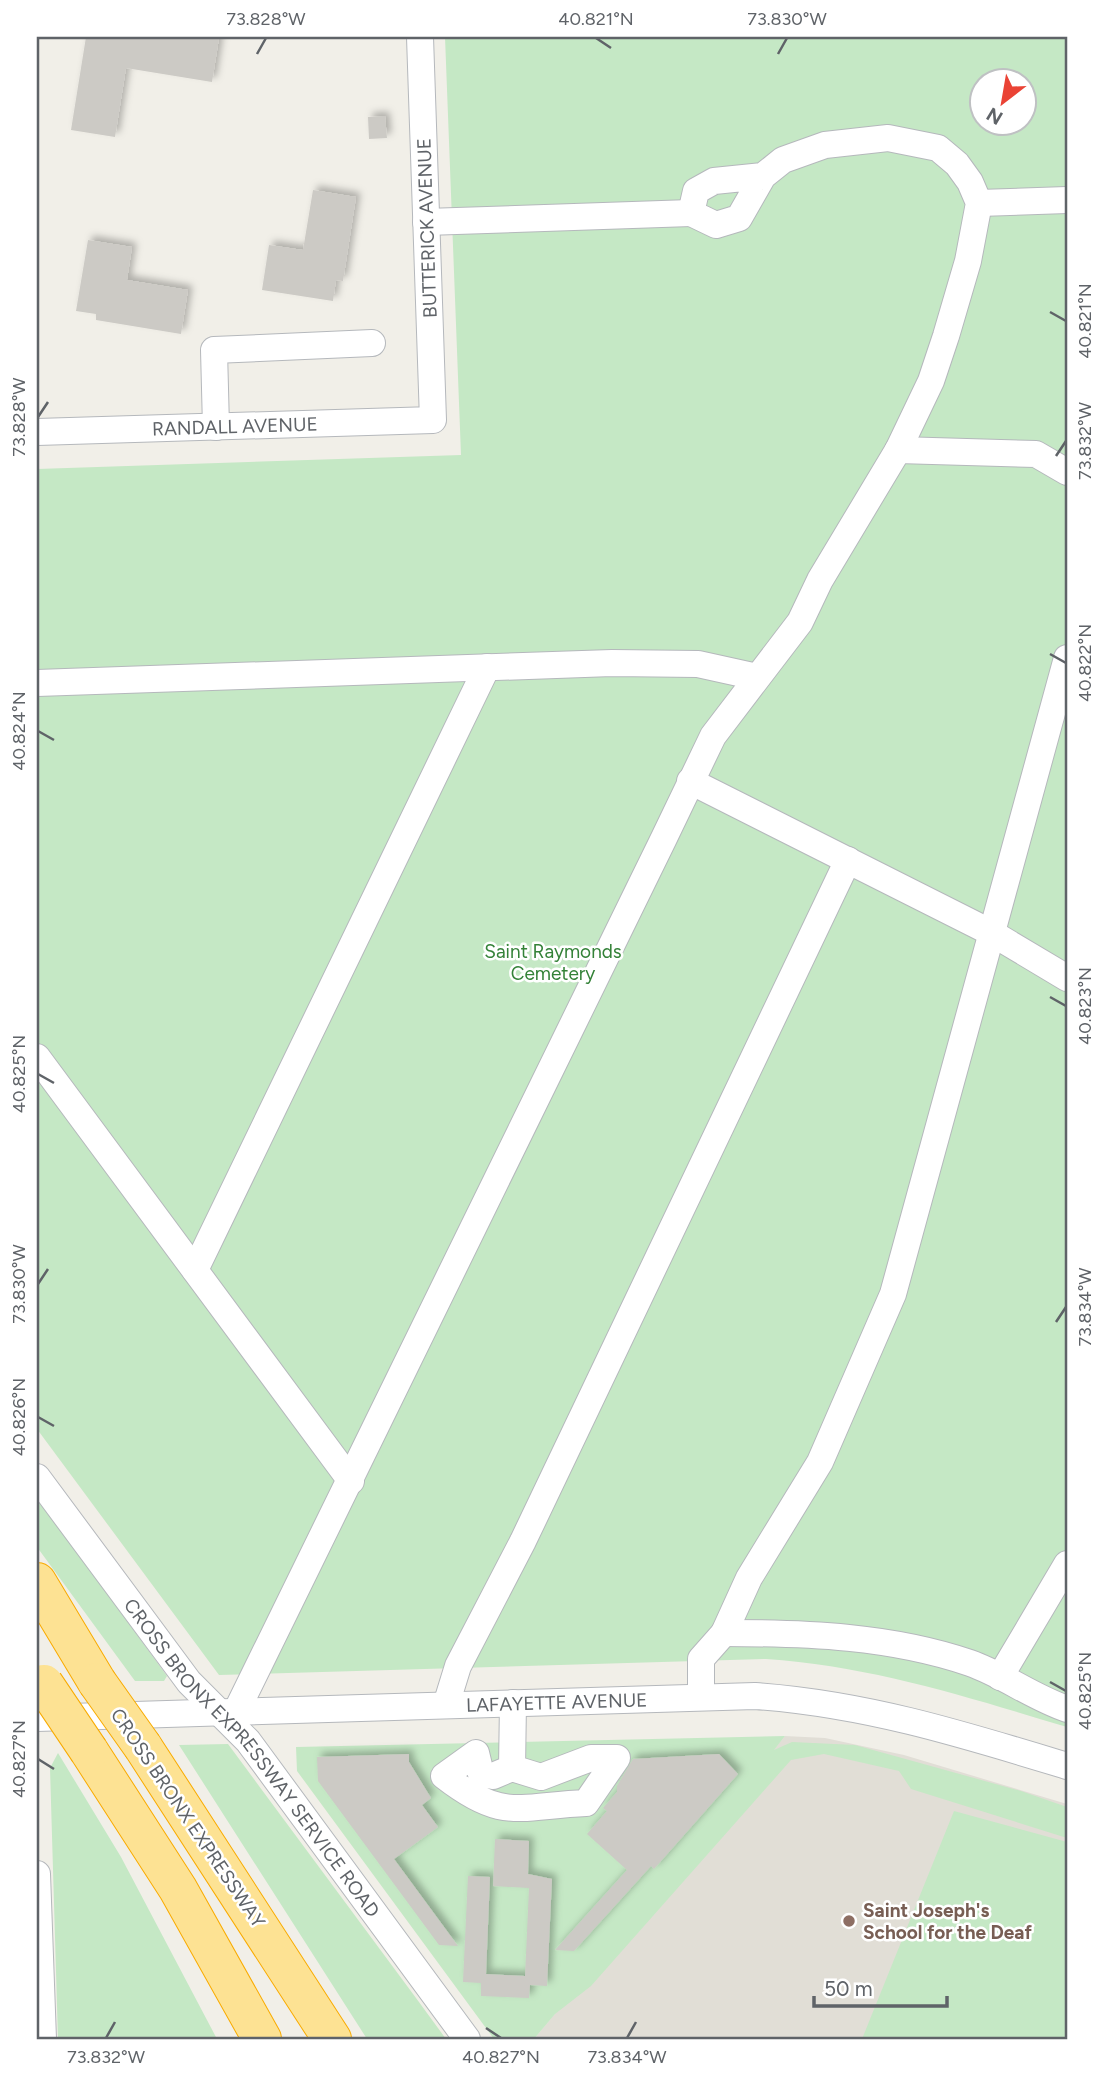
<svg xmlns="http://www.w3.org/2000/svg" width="1104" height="2076" font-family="Figtree,sans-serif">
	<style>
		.education { fill: #e1ded6 }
		.green { fill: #c5e8c5; fill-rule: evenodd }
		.building { fill: #cccac5; filter: url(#shadow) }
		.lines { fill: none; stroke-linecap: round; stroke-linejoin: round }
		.minor-casing { stroke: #b5b8bc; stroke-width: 28 }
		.highway-casing { stroke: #f9ab00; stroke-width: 40 }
		.minor { stroke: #fff; stroke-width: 26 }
		.highway { stroke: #fde293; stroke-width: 38 }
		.highway-bridge-casing { stroke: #f9ab00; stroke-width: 40; stroke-linecap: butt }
		.highway-bridge { stroke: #fde293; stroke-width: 38 }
		.ticks { fill: none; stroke: #5f6368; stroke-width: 2.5 }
		.education-dot { fill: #8d6e63; stroke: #fff; stroke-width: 2.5 }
		.labels { text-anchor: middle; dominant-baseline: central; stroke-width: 5; stroke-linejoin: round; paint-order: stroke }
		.street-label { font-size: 19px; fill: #5f6368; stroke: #fff }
		.park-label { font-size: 19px; fill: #348238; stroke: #fff }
		.education-label { font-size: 19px; font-weight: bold; fill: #785e54; stroke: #fff; text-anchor: start }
		.neatline { fill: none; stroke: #5f6368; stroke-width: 2.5 }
		.ticks-label { font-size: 18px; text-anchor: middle; fill: #5f6368 }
	</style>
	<defs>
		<filter id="shadow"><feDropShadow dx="4.5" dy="-4.5" stdDeviation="3.5" flood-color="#0004"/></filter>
	</defs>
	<rect width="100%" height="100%" fill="#f1efe8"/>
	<path class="education" d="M 785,1736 L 825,1738 L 904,1755 L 1067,1804 L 1067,2039 L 534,2039 Z"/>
	<path class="green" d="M 445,37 L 1067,37 L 1067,1727 C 967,1697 871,1666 766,1659 L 219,1675 L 37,1429 L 37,469 L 461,455 ZM 982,80 L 1024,80 L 1024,122 L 982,122 Z
		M 37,1497 L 167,1676 L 164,1681 L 135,1681 L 37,1547 Z
		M 785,1736 L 774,1750 L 792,1742 L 855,1745 L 1021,1791 L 1067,1807 L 1067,1838 L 911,1789 L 899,1771 L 824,1754 L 791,1760 L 591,1986 L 555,2014 L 534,2039 L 494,2039 L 297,1771 L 296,1747 Z
		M 228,1744 L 416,1998 L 446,2039 L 367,2039 L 179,1745 Z
		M 58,1753 L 121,1857 L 217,2039 L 58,2039 L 50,1768 Z
		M 954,1811 L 1067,1842 L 1067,2039 L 862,2039 Z"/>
	<path class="building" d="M 86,37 L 219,38 L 212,82 L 126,68 L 115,137 L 71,130 Z
		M 385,116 L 387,138 L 369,139 L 368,117 Z
		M 313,190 L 356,197 L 343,281 L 336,280 L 333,301 L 262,290 L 269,245 L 303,250 Z
		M 88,240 L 132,247 L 127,280 L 188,290 L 181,334 L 96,320 L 96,314 L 76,311 Z
		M 409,1754 L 409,1762 L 431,1798 L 422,1805 L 438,1827 L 394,1859 L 458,1946 L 439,1945 L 318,1781 L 317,1757 Z
		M 719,1754 L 738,1774 L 654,1869 L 651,1866 L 574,1951 L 555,1950 L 627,1870 L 587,1834 L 607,1811 L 603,1808 L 617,1792 L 617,1786 L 633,1759 Z
		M 495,1839 L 529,1841 L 528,1874 L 552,1879 L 547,1986 L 530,1985 L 529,1998 L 481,1996 L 481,1983 L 463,1982 L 468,1876 L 490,1877 L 486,1974 L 525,1976 L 529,1888 L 493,1886 Z"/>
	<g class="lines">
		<defs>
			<g id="minor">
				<path d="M 979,203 L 1067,200"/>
				<path d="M 426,222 L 691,213"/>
				<path d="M 216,427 L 214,350 L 372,343"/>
				<path id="s1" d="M 37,432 L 433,420 L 420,37"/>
				<path d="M 898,450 L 1036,454 L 1067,472"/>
				<path d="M 37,683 L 612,663 L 698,664 L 757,677"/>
				<path d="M 690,781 L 990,932 L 1067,978"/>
				<path d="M 37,1057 L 351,1481"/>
				<path d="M 195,1270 L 487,667"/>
				<path id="s2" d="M 37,1477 L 189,1682 L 248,1741 L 467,2039"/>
				<path d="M 724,1633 C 807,1633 891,1636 970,1663 C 1004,1675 1032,1697 1067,1709"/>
				<path d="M 1000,1677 L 1067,1564"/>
				<path d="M 701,1697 L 701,1659 L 724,1633 L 749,1578 L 820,1462 L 893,1294 L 1067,658"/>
				<path d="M 446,1705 L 458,1666 L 523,1541 L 848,860"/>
				<path d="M 236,1712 L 664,838 L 713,736 L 800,622 L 820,580 L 898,450 L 931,381 L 946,336 L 968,261 L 979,203 L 970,182 L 957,164 L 938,148 L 888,138 L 825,145 L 783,160 L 763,176 L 714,181 L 696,191 L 691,213 L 716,225 L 739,218 L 763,176"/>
				<path id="s3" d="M 37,1718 L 755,1696 C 866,1704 962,1734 1067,1766"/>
				<path d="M 512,1768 L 541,1777 L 591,1758 L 617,1758 L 586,1803 C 518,1806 503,1822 444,1776 L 476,1753 L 481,1774 L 493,1776 L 512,1768 L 513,1703"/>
				<path d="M 37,1874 L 43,2039"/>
			</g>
			<path id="highway" d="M 37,1582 L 97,1682
				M 143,1747 L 332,2039
				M 89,1751 L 178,1889 L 262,2039"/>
		</defs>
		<use href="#minor" class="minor-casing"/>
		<use href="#highway" class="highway-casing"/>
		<use href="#minor" class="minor"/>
		<use href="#highway" class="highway"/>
		<defs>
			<path id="highway-bridge" d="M 97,1682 L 143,1747
				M 44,1684 L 89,1751"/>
		</defs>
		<use href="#highway-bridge" class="highway-bridge-casing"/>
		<use href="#highway-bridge" class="highway-bridge"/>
	</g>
	<path class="ticks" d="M 596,38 L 611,48M 257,54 L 266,38M 778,54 L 787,38M 1050,312 L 1066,321M 38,417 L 48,402M 1056,456 L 1066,441M 1050,654 L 1066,663M 38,731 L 54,740M 1050,997 L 1066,1006M 38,1074 L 54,1083M 38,1284 L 48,1269M 1056,1322 L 1066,1307M 38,1417 L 54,1426M 1050,1682 L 1066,1691M 38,1759 L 54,1769M 486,2028 L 501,2038M 106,2038 L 115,2022M 627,2038 L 636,2022"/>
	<circle class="education-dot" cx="849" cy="1921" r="7"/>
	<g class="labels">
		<g class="street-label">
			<text transform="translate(427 228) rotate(-92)">BUTTERICK AVENUE</text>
			<text stroke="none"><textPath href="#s1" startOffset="198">RANDALL AVENUE</textPath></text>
			<text stroke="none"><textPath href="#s3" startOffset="520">LAFAYETTE AVENUE</textPath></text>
			<text stroke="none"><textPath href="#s2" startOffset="354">CROSS BRONX EXPRESSWAY SERVICE ROAD</textPath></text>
			<text transform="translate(188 1818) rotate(56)">CROSS BRONX EXPRESSWAY</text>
		</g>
		<g class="park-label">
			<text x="553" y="951">Saint Raymonds<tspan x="553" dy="22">Cemetery</tspan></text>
		</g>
		<g class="education-label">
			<text x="863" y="1910">Saint Joseph's<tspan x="863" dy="22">School for the Deaf</tspan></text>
		</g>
	</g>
	<rect width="1104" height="2076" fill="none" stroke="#ffffff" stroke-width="77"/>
	<g transform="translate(1003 102) rotate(211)"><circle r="33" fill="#ffffff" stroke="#bfc1c3" stroke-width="2"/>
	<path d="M0-5L12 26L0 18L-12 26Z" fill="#ea4335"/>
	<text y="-10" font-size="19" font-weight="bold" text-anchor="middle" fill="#5f6368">N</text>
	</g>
	<path d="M814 1996v10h133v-10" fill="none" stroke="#5f6368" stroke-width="3.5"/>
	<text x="824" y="1996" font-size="21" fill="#5f6368" stroke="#ffffff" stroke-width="5" paint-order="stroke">50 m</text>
	<rect x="38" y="38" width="1028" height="2000" class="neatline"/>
	<g class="ticks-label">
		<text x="266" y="25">73.828°W</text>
		<text x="596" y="25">40.821°N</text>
		<text x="787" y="25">73.830°W</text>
		<text transform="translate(1085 321) rotate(-90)" y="6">40.821°N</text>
		<text transform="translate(19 417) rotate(-90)" y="6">73.828°W</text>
		<text transform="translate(1085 441) rotate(-90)" y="6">73.832°W</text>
		<text transform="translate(1085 663) rotate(-90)" y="6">40.822°N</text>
		<text transform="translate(19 731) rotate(-90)" y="6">40.824°N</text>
		<text transform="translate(1085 1006) rotate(-90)" y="6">40.823°N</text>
		<text transform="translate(19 1074) rotate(-90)" y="6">40.825°N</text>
		<text transform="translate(19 1284) rotate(-90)" y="6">73.830°W</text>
		<text transform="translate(1085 1307) rotate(-90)" y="6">73.834°W</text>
		<text transform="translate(19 1417) rotate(-90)" y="6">40.826°N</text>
		<text transform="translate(1085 1691) rotate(-90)" y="6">40.825°N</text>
		<text transform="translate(19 1759) rotate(-90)" y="6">40.827°N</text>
		<text x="106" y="2063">73.832°W</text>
		<text x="501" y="2063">40.827°N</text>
		<text x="627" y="2063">73.834°W</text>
	</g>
</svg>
